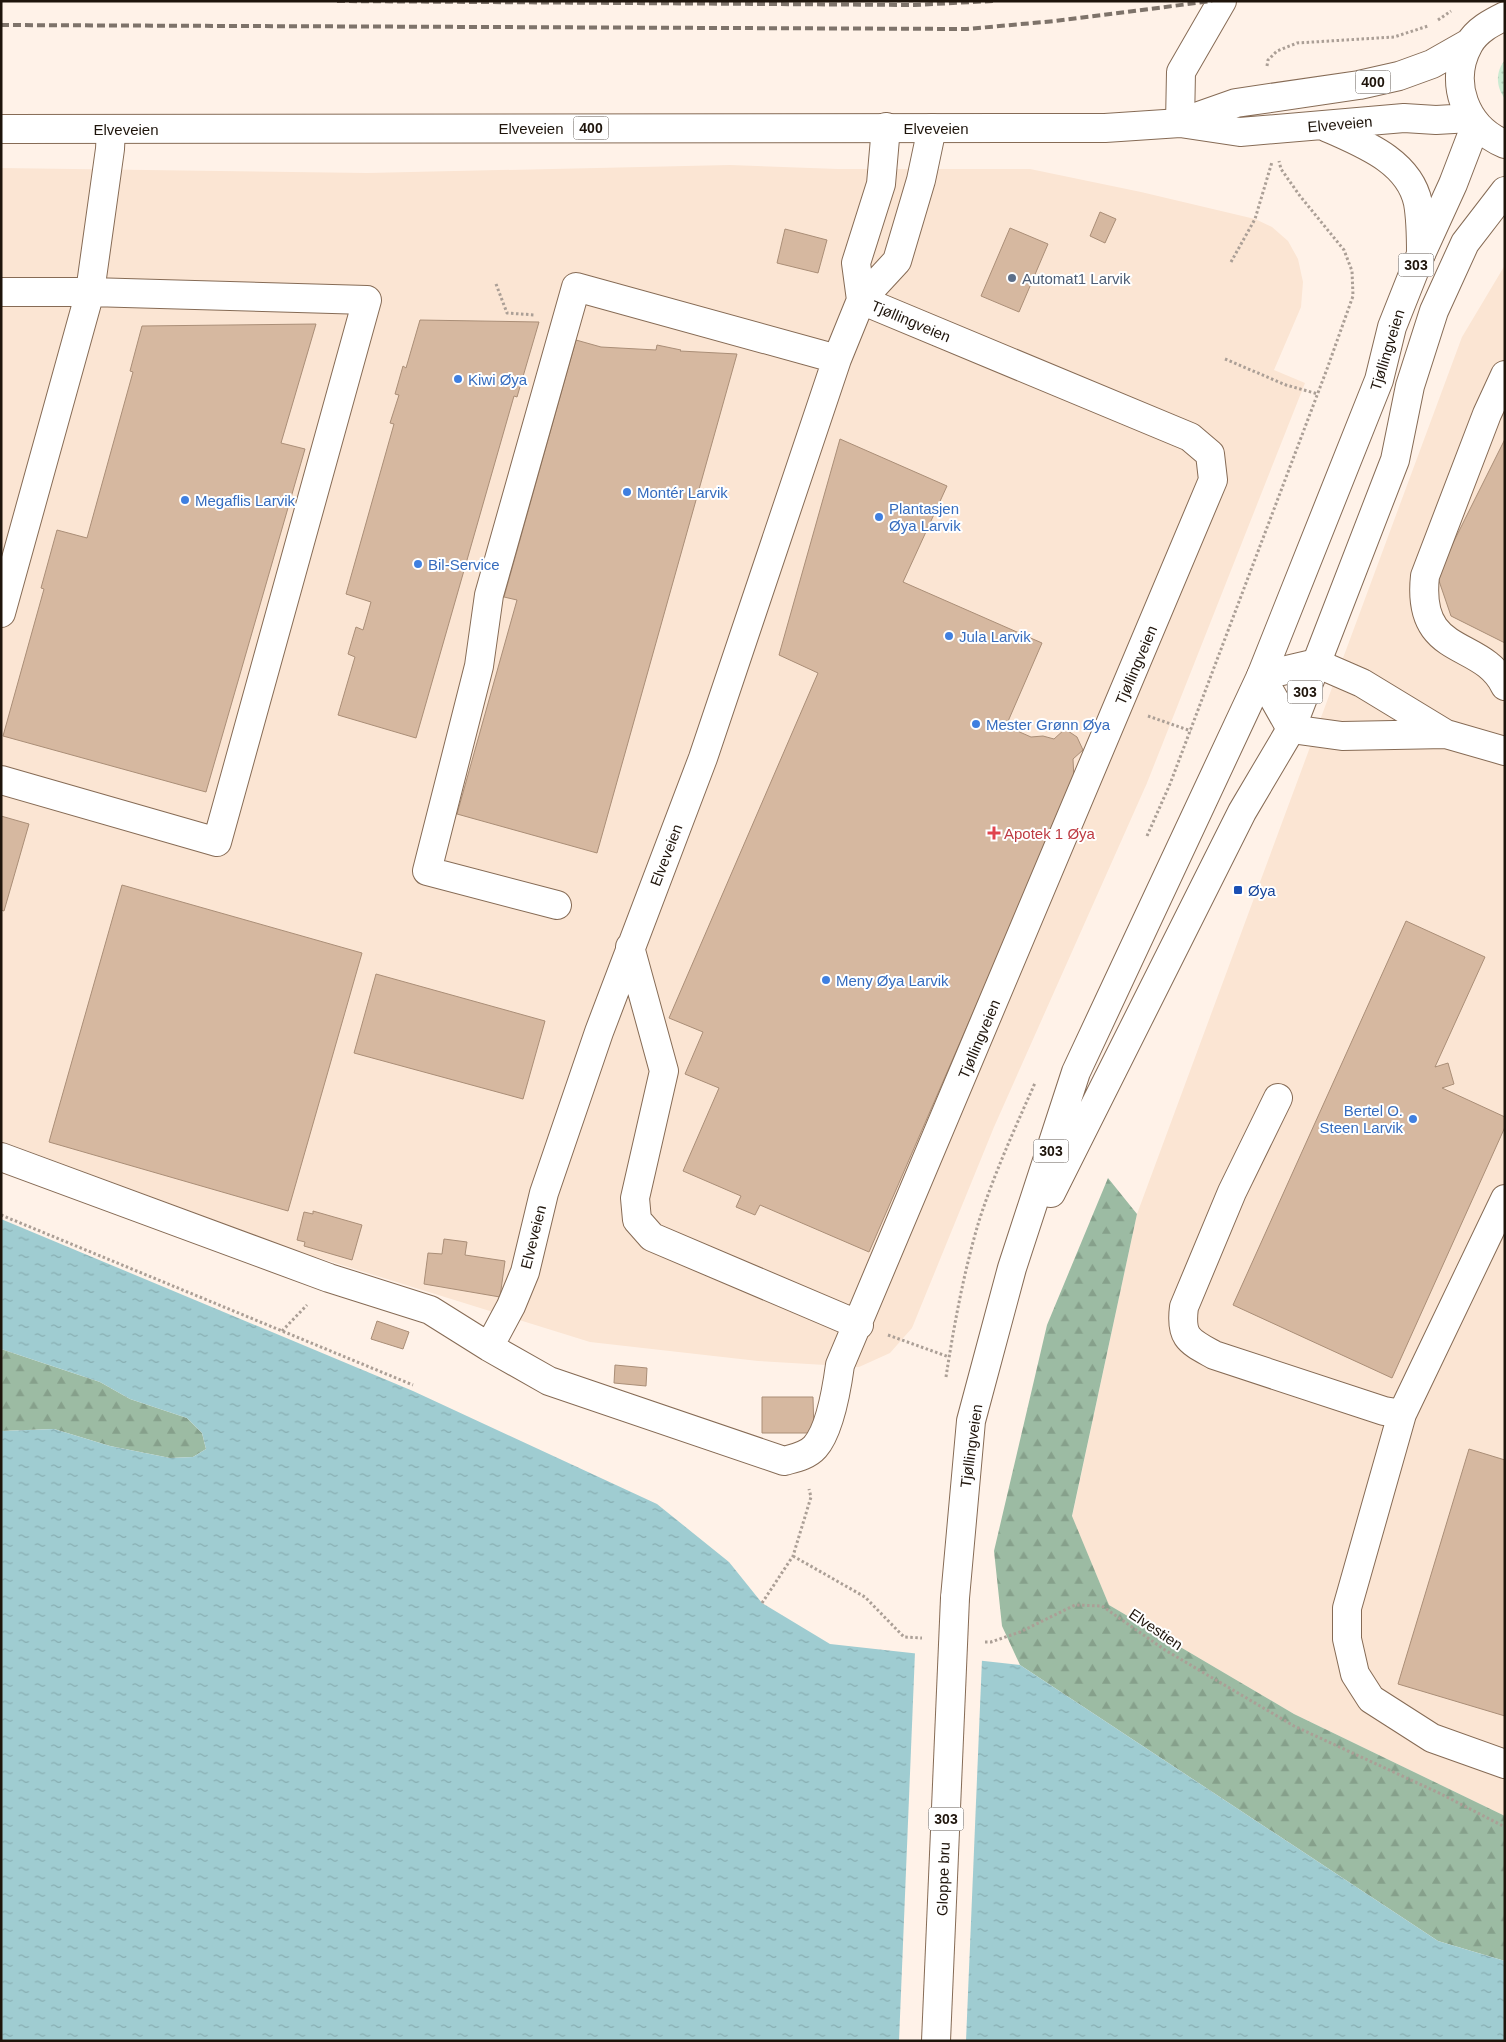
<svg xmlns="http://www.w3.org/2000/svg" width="1506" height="2042" font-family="Helvetica,sans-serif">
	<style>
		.built { fill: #fbe5d3 }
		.green { fill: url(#green-dots) }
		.forest { fill: url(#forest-firs) }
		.water { fill: url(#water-ripples) }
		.pier { fill: #fff2e8 }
		.building { fill: #d6b8a0; stroke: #aa8e77 }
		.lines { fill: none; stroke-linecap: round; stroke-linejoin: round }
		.minor-casing { stroke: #866b55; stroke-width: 30 }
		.major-casing { stroke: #866b55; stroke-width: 30 }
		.highway-casing { stroke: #866b55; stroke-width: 30 }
		.path { stroke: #ab9f96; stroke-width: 3; stroke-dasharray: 2.5 2.5; stroke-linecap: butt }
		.minor { stroke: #fff; stroke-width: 28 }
		.major { stroke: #fff; stroke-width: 28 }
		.highway { stroke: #fff; stroke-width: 28 }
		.rail { stroke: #7e736a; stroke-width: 4; stroke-dasharray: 8 4; stroke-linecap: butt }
		.major-bridge-casing { stroke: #866b55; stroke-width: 30; stroke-linecap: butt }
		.major-bridge { stroke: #fff; stroke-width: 28 }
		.service-dot { fill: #5c6f8a; stroke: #fff; stroke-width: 2 }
		.shop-dot { fill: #3f7fe0; stroke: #fff; stroke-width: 2 }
		.health-dot { fill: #e0444e; stroke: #fff; stroke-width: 2 }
		.transit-dot { fill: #1a4fb4; stroke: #fff; stroke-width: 2 }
		.labels { text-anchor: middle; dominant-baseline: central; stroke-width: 4; stroke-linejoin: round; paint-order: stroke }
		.shield { fill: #fff; stroke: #625a54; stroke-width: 1 }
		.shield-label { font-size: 14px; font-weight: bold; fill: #1e140b }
		.street-label { font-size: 15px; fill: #1e140b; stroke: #fff }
		.service-label { font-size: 15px; fill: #4e5e75; stroke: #fff; text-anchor: start }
		.shop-label { font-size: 15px; fill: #366cbe; stroke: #fff; text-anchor: start }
		.health-label { font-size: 15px; fill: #be3a42; stroke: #fff; text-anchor: start }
		.transit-label { font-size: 15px; fill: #164399; stroke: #fff; text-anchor: start }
	</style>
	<defs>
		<pattern id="green-dots" width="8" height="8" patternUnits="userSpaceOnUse" patternTransform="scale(1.25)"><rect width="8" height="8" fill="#ccebd3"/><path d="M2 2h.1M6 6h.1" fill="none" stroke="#afc9b4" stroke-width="1.8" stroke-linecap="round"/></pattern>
		<pattern id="forest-firs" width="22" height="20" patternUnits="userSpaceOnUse" patternTransform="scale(1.25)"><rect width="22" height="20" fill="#9cbba3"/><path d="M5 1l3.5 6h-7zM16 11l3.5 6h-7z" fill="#86a08b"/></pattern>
		<pattern id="water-ripples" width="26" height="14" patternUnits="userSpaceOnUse" patternTransform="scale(1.25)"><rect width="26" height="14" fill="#9fccd1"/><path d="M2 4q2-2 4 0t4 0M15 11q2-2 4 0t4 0" fill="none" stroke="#88aeb2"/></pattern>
	</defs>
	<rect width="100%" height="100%" fill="#fff2e8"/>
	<path class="built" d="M 730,165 L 838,169 L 1030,169 L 1141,192 L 1255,219 L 1272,227 L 1288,241 L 1298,259 L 1303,282 L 1301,307 L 1274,370 L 1305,383 L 1147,783 L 994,1127 L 912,1328 L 890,1353 L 859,1367 L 758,1361 L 590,1342 L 303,1253 L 1,1141 L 1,168 L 367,173 Z
		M 1505,265 L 1505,1816 L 1294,1714 L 1109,1605 L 1072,1517 L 1137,1214 L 1462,337 Z"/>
	<path class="green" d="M 1505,60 L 1505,99 C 1496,87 1495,72 1505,60 Z"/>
	<path class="forest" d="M 1108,1178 L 1137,1214 L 1072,1516 L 1109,1605 L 1294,1714 L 1505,1816 L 1505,1961 L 1438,1941 L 1020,1665 L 1002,1626 L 994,1551 L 1047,1325 Z
		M 1,1349 L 100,1382 L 130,1399 L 187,1418 L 202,1433 L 206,1449 L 193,1457 L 170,1458 L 110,1446 L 54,1429 L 1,1431 Z"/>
	<path class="water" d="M 1,1219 L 413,1391 L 657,1504 L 729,1562 L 762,1603 L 830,1644 L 1020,1665 L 1438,1941 L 1505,1961 L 1505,2041 L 1,2041 L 1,1431 L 54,1429 L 110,1446 L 170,1458 L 193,1457 L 206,1449 L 202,1433 L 187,1418 L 130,1399 L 100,1382 L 1,1349 Z"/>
	<path class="pier" d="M 915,1652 L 982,1659 L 966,2041 L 899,2041 Z"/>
	<path class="building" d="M 1100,212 L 1116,219 L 1105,243 L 1090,236 Z
		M 1010,228 L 1048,244 L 1019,312 L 981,296 Z
		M 785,229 L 827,240 L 818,273 L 777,263 Z
		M 420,320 L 539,322 L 517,397 L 514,396 L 416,738 L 338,715 L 355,657 L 348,654 L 356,627 L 363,630 L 371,602 L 346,594 L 394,424 L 390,423 L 399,395 L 395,394 L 403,366 L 406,368 Z
		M 316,324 L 281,443 L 305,449 L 206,792 L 3,736 L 44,589 L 41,588 L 57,530 L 87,538 L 133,372 L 130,371 L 142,326 Z
		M 576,340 L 601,347 L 656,350 L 657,345 L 681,350 L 680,351 L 737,354 L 597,853 L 457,814 L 517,600 L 504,597 Z
		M 840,439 L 947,486 L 903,582 L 1042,643 L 1006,726 L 1031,737 L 1043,736 L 1054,739 L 1065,729 L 1077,737 L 1083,750 L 1073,759 L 1074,780 L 869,1252 L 760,1205 L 755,1215 L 736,1207 L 741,1196 L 683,1171 L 719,1088 L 685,1074 L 703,1032 L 669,1018 L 818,673 L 779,655 Z
		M 1505,439 L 1505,643 L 1451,616 L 1437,575 Z
		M 1,816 L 29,824 L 4,911 L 1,910 Z
		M 122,885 L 362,953 L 288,1211 L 49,1142 Z
		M 1406,921 L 1485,957 L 1435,1067 L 1448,1063 L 1454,1084 L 1442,1088 L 1505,1117 L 1505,1127 L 1392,1378 L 1233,1305 Z
		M 376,974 L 545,1021 L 523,1099 L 354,1053 Z
		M 313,1211 L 362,1225 L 352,1260 L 304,1246 L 305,1242 L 297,1240 L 304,1212 L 313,1214 Z
		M 444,1239 L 467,1242 L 465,1255 L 505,1261 L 500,1297 L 424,1284 L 428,1253 L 442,1254 Z
		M 377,1321 L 409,1332 L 403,1349 L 371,1339 Z
		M 615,1365 L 647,1368 L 646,1386 L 614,1383 Z
		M 762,1397 L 813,1397 L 814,1433 L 762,1433 Z
		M 1469,1449 L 1505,1460 L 1505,1716 L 1398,1684 Z"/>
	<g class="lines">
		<defs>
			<path id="minor" d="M 1180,123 L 1181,72 L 1222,1
				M 1,292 L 90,292 L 367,300 L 217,842 L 1,780
				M 861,300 L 856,263 L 881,184 L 886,127
				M 1505,375 L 1487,414 L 1425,576 C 1416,659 1482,638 1505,686
				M 1,613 L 90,292 L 110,149 L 111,129
				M 1446,734 L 1342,736 L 1291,729 L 1261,676 L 1316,663 L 1362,683 L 1446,734 L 1505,751
				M 557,905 L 427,871 L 479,666 L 489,595 L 576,287 L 837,359
				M 630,947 L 664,1071 L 635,1198 L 637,1220 L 652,1237 L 859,1325
				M 1278,1098 L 1232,1192 L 1184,1307 C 1180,1338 1189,1341 1214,1355 L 1384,1411 L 1402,1414 L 1505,1199
				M 1,1157 L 329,1278 L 430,1310 L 489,1347 L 549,1381 L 784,1461 C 795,1458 807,1456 815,1447 C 830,1430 837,1387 840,1365 L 1213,480 L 1210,454 L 1190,437 L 861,300
				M 489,1347 L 511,1306 L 525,1272 L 544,1193 L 599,1032 L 703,758 L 837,359 L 861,300 L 897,261 L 921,180 L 932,128
				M 1402,1414 L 1347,1608 L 1347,1639 L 1355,1674 L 1371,1699 L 1432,1738 L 1505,1764"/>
			<path id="major" d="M 1051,1193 L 1242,812 L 1291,729 L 1395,460 L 1410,386 L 1434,311 L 1465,243 L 1505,191
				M 955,1598 L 971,1421 L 1012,1268 L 1076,1072 L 1261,676 L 1379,380 L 1392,327 L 1421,254 L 1453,184 L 1476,124"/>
			<path id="highway" d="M 1505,16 C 1491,23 1477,30 1469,44 C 1448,82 1465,128 1505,144
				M 1182,122 L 1236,103 L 1359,85 L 1399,76 L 1432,64 L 1469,43
				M 1326,127 C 1361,143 1409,160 1418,203 C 1421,220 1421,237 1421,254
				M 1,129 L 1105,128 L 1180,123 L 1240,132 L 1404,118 L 1436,120 L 1471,118"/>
		</defs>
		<use href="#minor" class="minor-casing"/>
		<use href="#major" class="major-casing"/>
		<use href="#highway" class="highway-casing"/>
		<path class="path" d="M 1438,20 L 1451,11
			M 1267,66 L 1268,60 L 1277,51 L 1297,43 L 1394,37 L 1428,26
			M 1231,262 L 1255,219 L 1272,162
			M 496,284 L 507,313 L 535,315
			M 1225,359 L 1286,385 L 1318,394
			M 1148,716 L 1191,731
			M 1147,836 L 1170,784 L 1327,369 L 1353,296 L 1352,271 L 1344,250 L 1300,196 L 1281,169 L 1279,161
			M 1,1215 L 413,1385
			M 282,1331 L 307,1305
			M 888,1335 L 949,1357
			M 946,1377 C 954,1325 964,1271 979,1221 C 994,1174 1015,1128 1035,1083
			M 793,1556 L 865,1597 L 904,1637 L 922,1638
			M 762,1603 L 793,1556 L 811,1497 L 809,1489
			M 985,1642 L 991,1642 L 1020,1632 L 1075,1605 L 1102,1606 L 1165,1650 L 1294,1726 L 1439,1793 L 1505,1827"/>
		<use href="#minor" class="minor"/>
		<use href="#major" class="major"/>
		<use href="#highway" class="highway"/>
		<path class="rail" d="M 337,1 L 914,5 L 993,1
			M 1,25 L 967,29 L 1055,21 L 1212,1"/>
		<defs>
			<path id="major-bridge" d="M 936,2041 L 955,1598"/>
		</defs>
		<use href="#major-bridge" class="major-bridge-casing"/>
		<use href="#major-bridge" class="major-bridge"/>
	</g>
	<circle class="service-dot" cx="1012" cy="278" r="5"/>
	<g class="shop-dot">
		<circle cx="458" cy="379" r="5"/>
		<circle cx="627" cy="492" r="5"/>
		<circle cx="185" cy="500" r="5"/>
		<circle cx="879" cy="517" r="5"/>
		<circle cx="418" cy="564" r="5"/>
		<circle cx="949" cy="636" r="5"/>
		<circle cx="976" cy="724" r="5"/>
		<circle cx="826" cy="980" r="5"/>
		<circle cx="1413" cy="1119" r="5"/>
	</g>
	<path class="health-dot" d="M991.5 825.5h5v5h5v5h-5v5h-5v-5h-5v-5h5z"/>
	<rect class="transit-dot" x="1233" y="885" width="10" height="10" rx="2.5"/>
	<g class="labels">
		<g class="shield">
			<rect x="1355.5" y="70.5" width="35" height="23" rx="4"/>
			<rect x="573.5" y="116.5" width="35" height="23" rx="4"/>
			<rect x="1398.5" y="253.5" width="35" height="23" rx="4"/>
			<rect x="1287.5" y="680.5" width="35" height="23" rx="4"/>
			<rect x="1033.5" y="1139.5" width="35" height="23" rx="4"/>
			<rect x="928.5" y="1807.5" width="35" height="23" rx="4"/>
		</g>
		<g class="shield-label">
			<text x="1373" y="82">400</text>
			<text x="591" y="128">400</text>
			<text x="1416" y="265">303</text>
			<text x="1305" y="692">303</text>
			<text x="1051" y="1151">303</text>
			<text x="946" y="1819">303</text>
		</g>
		<g class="street-label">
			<text transform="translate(1340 124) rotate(-5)">Elveveien</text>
			<text x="531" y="128">Elveveien</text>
			<text x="936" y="128">Elveveien</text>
			<text x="126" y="129">Elveveien</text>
			<text transform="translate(911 321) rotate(23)">Tjøllingveien</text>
			<text transform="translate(1387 350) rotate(-73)">Tjøllingveien</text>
			<text transform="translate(1136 665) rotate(-67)">Tjøllingveien</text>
			<text transform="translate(666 855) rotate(-69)">Elveveien</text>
			<text transform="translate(979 1039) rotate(-67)">Tjøllingveien</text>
			<text transform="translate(533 1237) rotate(-76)">Elveveien</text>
			<text transform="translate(971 1446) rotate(-82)">Tjøllingveien</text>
			<text transform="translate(1156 1629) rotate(34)">Elvestien</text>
			<text transform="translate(943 1879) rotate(-88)">Gloppe bru</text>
		</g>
		<g class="service-label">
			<text x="1022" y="278">Automat1 Larvik</text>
		</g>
		<g class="shop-label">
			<text x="468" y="379">Kiwi Øya</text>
			<text x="637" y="492">Montér Larvik</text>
			<text x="195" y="500">Megaflis Larvik</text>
			<text x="889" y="508">Plantasjen<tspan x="889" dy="17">Øya Larvik</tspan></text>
			<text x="428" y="564">Bil-Service</text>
			<text x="959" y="636">Jula Larvik</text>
			<text x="986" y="724">Mester Grønn Øya</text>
			<text x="836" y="980">Meny Øya Larvik</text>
			<text x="1403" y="1110" text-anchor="end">Bertel O.<tspan x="1403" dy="17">Steen Larvik</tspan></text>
		</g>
		<g class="health-label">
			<text x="1004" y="833">Apotek 1 Øya</text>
		</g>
		<g class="transit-label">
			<text x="1248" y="890">Øya</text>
		</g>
	</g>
	<rect width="1506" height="2042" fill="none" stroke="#1e140b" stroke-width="5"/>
</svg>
